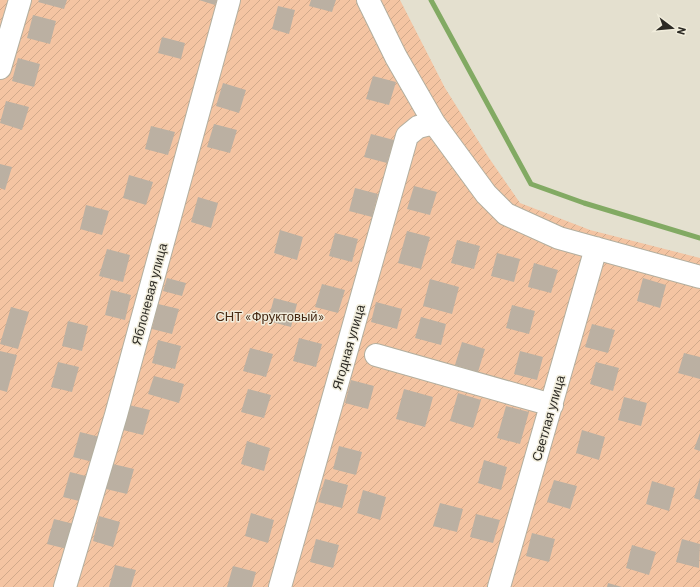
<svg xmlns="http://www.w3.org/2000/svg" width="700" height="587" font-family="Barlow,sans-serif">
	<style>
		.garden { fill: url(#garden-furrows) }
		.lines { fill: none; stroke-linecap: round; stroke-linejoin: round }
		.stream { stroke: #82aa63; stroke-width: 5 }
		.building { fill: #bbb0a2 }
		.minor-casing { stroke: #b3af9f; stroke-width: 24 }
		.minor { stroke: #fff; stroke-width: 22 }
		.labels { text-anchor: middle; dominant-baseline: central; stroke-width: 3; stroke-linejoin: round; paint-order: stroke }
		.street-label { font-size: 13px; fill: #2c2a24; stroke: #f1eddc }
		.park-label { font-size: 13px; fill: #452812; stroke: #f1eddc }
	</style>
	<defs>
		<pattern id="garden-furrows" width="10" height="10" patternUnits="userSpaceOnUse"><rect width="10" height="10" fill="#f4c4a2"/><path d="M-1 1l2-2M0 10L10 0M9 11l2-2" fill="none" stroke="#d1a98b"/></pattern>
	</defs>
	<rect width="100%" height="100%" fill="#e4e0cf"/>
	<path class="garden" d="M 0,0 L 400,0 L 445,88 L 489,158 L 520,203 L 590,230 L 700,258 L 700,587 L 0,587 Z"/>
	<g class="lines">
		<path class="stream" d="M 431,0 L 531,184 L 584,203 L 700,238"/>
	</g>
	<path class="building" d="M 39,0 L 67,0 L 64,9 L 38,2 Z
		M 199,0 L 217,0 L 215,5 Z
		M 311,0 L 336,0 L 332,12 L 309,6 Z
		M 278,6 L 295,10 L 289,34 L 272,29 Z
		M 33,15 L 56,21 L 50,44 L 27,38 Z
		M 162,37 L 185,43 L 181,59 L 158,53 Z
		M 18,58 L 40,64 L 34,87 L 12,81 Z
		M 373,76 L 396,82 L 389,105 L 366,99 Z
		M 223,83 L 246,90 L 239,113 L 216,106 Z
		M 6,101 L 29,107 L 22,130 L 0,123 Z
		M 214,124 L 237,130 L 230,153 L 207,147 Z
		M 151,126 L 175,132 L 168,155 L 145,149 Z
		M 371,134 L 394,140 L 387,163 L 364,157 Z
		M 0,164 L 12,167 L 5,190 L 0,188 Z
		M 129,175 L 153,182 L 146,205 L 123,198 Z
		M 414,186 L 437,192 L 430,215 L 407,209 Z
		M 355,188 L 378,194 L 372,217 L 349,211 Z
		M 198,197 L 218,203 L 211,228 L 191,222 Z
		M 86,205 L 109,211 L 102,235 L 80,229 Z
		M 280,230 L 303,237 L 297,260 L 274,253 Z
		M 407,231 L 430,237 L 421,269 L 398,263 Z
		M 335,233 L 358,239 L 352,262 L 329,256 Z
		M 457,240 L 480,246 L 474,269 L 451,263 Z
		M 107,249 L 130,255 L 123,282 L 99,276 Z
		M 497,253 L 520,259 L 514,282 L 491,276 Z
		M 534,263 L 558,270 L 551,293 L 528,287 Z
		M 167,278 L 186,283 L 182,296 L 163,291 Z
		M 643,278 L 666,285 L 660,308 L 637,301 Z
		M 430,279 L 459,287 L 452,314 L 423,306 Z
		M 322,284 L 345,290 L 338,313 L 315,307 Z
		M 111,290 L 131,295 L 125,320 L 105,315 Z
		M 274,298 L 297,304 L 291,327 L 268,321 Z
		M 376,302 L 402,309 L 397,329 L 371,322 Z
		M 158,304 L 179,309 L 172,334 L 152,329 Z
		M 512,305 L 535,311 L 529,334 L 506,328 Z
		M 11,307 L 29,312 L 18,349 L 0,344 Z
		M 421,317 L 446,324 L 441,345 L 415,338 Z
		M 68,321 L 88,326 L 82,351 L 62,346 Z
		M 592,324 L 615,330 L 608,353 L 585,347 Z
		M 299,338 L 322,344 L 316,367 L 293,361 Z
		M 158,340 L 181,346 L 175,369 L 152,363 Z
		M 462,342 L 485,349 L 478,372 L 455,365 Z
		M 250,348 L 273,354 L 266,377 L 243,371 Z
		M 0,351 L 17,355 L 7,392 L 0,390 Z
		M 520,351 L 543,357 L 537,380 L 514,374 Z
		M 684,353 L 700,357 L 700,379 L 678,373 Z
		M 58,362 L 79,367 L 72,392 L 51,387 Z
		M 596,362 L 619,368 L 613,391 L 590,384 Z
		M 154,376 L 184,384 L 179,403 L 148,394 Z
		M 351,380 L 374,386 L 368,409 L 345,403 Z
		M 248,389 L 271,395 L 264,418 L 241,412 Z
		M 404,389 L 433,397 L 425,427 L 396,419 Z
		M 458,393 L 481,400 L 473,428 L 450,421 Z
		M 624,397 L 647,403 L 641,426 L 618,420 Z
		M 129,405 L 150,410 L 143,435 L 123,430 Z
		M 506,406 L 529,412 L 520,444 L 497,438 Z
		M 582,430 L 605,437 L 599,460 L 576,453 Z
		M 80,432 L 100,437 L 93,462 L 73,457 Z
		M 700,433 L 700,451 L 694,449 Z
		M 247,441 L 270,448 L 264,471 L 241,464 Z
		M 339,446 L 362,452 L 356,475 L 333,469 Z
		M 484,460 L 507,467 L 501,490 L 478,483 Z
		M 113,464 L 134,469 L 127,494 L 106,489 Z
		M 70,472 L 90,477 L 83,502 L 63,497 Z
		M 700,478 L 700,500 L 694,498 Z
		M 325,479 L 348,485 L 342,508 L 318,502 Z
		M 554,480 L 577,486 L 570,509 L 547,502 Z
		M 652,481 L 675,488 L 669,511 L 646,504 Z
		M 363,490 L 386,497 L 380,520 L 357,513 Z
		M 440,503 L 463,509 L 457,532 L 433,526 Z
		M 251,513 L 274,520 L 268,543 L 245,536 Z
		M 476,514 L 500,520 L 493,543 L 470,537 Z
		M 99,516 L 120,522 L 113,547 L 93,541 Z
		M 54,519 L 74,524 L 67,549 L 47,544 Z
		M 532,533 L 555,539 L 549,562 L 526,556 Z
		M 316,539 L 339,545 L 333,568 L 310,562 Z
		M 682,539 L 700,544 L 699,568 L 676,562 Z
		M 632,545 L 656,552 L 649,575 L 626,568 Z
		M 115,565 L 136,570 L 131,587 L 109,587 Z
		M 233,566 L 256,572 L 252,587 L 227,587 Z
		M 608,583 L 622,587 L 607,587 Z"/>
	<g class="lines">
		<defs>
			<path id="minor" d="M 368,0 L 396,57 L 434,123 L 486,194 L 506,214 L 559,238 L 700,277
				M 0,68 L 20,0
				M 376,355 L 552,405
				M 65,587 L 116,415 L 229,0
				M 280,587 L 407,136 L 418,127 L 434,123
				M 499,587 L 596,248"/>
		</defs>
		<use href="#minor" class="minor-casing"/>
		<use href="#minor" class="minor"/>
	</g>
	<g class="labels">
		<g class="street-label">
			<text transform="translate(149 294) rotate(-75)">Яблоневая улица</text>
			<text transform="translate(348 347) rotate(-74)">Ягодная улица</text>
			<text transform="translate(548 418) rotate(-74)">Светлая улица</text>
		</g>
		<g class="park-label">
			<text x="270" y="316">СНТ «Фруктовый»</text>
		</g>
	</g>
	<g transform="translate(672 28) rotate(106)" stroke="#f1eddc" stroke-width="3" paint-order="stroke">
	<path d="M0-3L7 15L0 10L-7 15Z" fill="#2c2a24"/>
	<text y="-6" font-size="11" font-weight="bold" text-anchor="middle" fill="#2c2a24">N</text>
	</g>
</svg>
